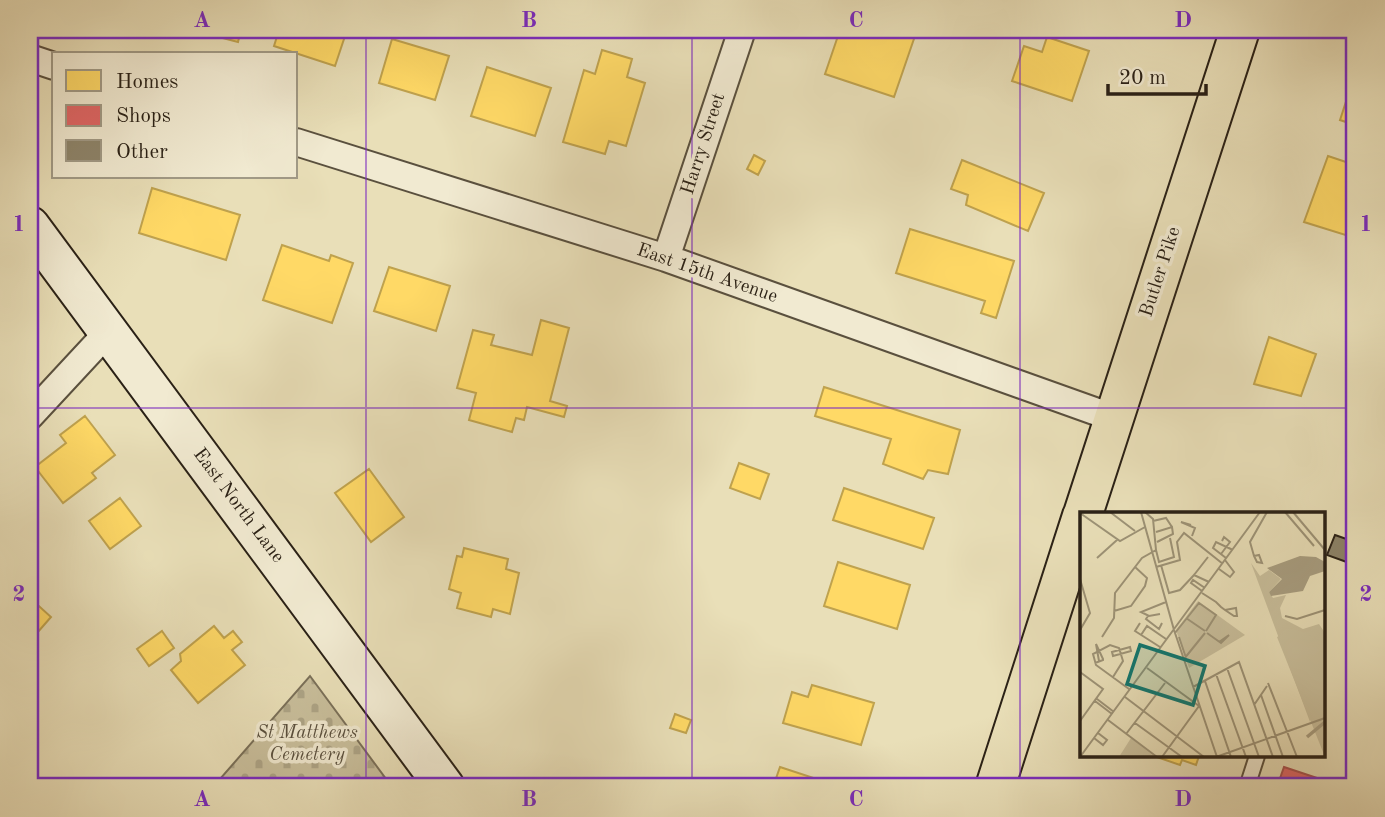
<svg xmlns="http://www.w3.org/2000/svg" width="1385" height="817" font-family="'Old Standard TT',serif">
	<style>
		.cemetery { fill: url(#cemetery-stones); stroke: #7a7059; stroke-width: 2 }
		.homes { fill: #ffd966; stroke: #bfa24e; stroke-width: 2 }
		.shops { fill: #e06666; stroke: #a9514e; stroke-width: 2 }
		.building { fill: #8d846a; stroke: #2a2116; stroke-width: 2 }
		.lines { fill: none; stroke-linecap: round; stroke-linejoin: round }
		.lane-casing { stroke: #5a503e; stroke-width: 18 }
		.street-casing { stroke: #5a503e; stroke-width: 30 }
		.secondary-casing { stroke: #2a2116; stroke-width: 42 }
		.primary-casing { stroke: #2a2116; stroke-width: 42 }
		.lane { stroke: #f1ead1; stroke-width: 14 }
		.street { stroke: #f1ead1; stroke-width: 26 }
		.secondary { stroke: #f1ead1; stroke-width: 38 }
		.primary { stroke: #e9dfb8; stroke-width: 38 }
		.grid { fill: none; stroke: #7b2cbf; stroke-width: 2; stroke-opacity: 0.55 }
		.labels { text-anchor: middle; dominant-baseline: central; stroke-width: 7; stroke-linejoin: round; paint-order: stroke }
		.street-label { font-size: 19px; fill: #2a2116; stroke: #f1ead1 }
		.park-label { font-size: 19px; font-style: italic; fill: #5a503e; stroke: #f1ead1 }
		.inset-river { fill: none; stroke: #a89e81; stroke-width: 3.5 }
		.inset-road { fill: none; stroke: #9d9377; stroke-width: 2 }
		.view { fill: #0f766e; fill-opacity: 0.15; stroke: #0f766e; stroke-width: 3.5 }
		.inset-edge { fill: none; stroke: #2a2116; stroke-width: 3.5 }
		.neatline { fill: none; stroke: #7b2cbf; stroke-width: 2.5 }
		.grid-label { font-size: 23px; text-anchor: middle; font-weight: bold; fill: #7b2cbf }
	</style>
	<defs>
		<pattern id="cemetery-stones" width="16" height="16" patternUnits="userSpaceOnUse" patternTransform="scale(1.75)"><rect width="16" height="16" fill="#c9bf9c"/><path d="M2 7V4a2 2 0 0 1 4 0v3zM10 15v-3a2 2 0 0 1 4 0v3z" fill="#ada486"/></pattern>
	</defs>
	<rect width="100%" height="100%" fill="#e9dfb8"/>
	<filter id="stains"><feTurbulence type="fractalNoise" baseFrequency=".00286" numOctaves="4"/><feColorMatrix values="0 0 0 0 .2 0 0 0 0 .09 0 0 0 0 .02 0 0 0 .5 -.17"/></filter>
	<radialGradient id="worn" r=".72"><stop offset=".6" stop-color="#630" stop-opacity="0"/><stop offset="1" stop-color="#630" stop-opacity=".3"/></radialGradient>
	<path class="cemetery" d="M 310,676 L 392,787 L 213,787 Z"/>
	<path class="homes" d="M 192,30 L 241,30 L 238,42 Z
		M 279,30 L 347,30 L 335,66 L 274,46 Z
		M 840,30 L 917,30 L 894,97 L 825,74 Z
		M 1047,37 L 1089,51 L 1072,101 L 1012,81 L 1024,46 L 1042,52 Z
		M 392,39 L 449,56 L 435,100 L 379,83 Z
		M 602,50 L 632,59 L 627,77 L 645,83 L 626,146 L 609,141 L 605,154 L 563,142 L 584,70 L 595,74 Z
		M 487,67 L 551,88 L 535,136 L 471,116 Z
		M 1353,80 L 1355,80 L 1355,125 L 1340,120 Z
		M 754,155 L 765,161 L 758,175 L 747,169 Z
		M 1328,156 L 1355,165 L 1355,238 L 1304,222 Z
		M 962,160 L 1044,193 L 1028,231 L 966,205 L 968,195 L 951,189 Z
		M 152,188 L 240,215 L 226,260 L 139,233 Z
		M 910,229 L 1014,261 L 996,318 L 981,313 L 985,301 L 896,273 Z
		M 282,245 L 329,261 L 331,255 L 353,263 L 332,323 L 263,300 Z
		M 389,267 L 450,286 L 436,331 L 374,311 Z
		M 541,320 L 569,328 L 550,401 L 567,406 L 564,417 L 527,407 L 524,420 L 516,418 L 512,432 L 469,420 L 476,393 L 457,388 L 473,330 L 494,335 L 491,345 L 532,355 Z
		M 1269,337 L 1316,354 L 1301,396 L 1254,384 Z
		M 824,387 L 960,430 L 948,474 L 928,470 L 923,479 L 883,464 L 891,439 L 815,416 Z
		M 85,416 L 115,455 L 92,473 L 96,478 L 63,503 L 35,467 L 66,443 L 60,435 Z
		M 739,463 L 769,474 L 760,499 L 730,488 Z
		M 369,469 L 404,517 L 371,542 L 335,493 Z
		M 844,488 L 934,518 L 923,549 L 833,520 Z
		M 120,498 L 141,526 L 110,549 L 89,521 Z
		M 464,548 L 508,559 L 506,569 L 519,573 L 510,614 L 493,609 L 491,617 L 457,608 L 461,593 L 449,589 L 457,556 L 462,557 Z
		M 838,562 L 910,585 L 897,629 L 824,606 Z
		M 30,598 L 51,617 L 37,633 L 30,627 Z
		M 214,626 L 224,638 L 233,631 L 242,642 L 232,650 L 245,665 L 198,703 L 171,670 L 181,661 L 180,654 Z
		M 162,631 L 174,648 L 149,666 L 137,649 Z
		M 812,685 L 874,703 L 861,745 L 783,723 L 792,692 L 808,697 Z
		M 675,714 L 691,720 L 686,733 L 670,728 Z
		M 1154,756 L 1199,756 L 1196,765 L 1182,760 L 1180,765 Z
		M 780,767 L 835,785 L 834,787 L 773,787 Z"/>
	<path class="shops" d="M 1284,767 L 1344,787 L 1277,787 Z"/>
	<path class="building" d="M 1335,535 L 1355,542 L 1355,565 L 1327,555 Z"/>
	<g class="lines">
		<defs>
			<path id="lane" d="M 1247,787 L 1257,756"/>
			<path id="street" d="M 30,58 L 54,66
				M 296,142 L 666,258 L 1114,418
				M 666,258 L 742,30
				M 30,416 L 108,332"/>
			<path id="secondary" d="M 30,226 L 445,787"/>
			<path id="primary" d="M 1083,514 L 1240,30
				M 995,787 L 1082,516"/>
		</defs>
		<use href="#lane" class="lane-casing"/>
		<use href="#street" class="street-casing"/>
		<use href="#secondary" class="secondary-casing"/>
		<use href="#primary" class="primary-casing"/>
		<use href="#lane" class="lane"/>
		<use href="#street" class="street"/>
		<use href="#secondary" class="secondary"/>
		<use href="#primary" class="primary"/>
	</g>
	<path class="grid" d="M 366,30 L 366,787M 692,30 L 692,787M 1020,30 L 1020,787M 30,408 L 1355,408"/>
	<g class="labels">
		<g class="street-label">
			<text transform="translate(704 144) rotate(-72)">Harry Street</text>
			<text transform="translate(1161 272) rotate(-72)">Butler Pike</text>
			<text transform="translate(707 274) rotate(19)">East 15th Avenue</text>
			<text transform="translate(238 506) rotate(53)">East North Lane</text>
		</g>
		<g class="park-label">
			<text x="307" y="733">St Matthews<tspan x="307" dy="22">Cemetery</tspan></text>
		</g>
	</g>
	<g transform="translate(1080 512)">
		<rect width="245" height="245" fill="#e9dfb8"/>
		<path d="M 171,51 L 180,64 L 189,58 L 201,67 L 189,80 L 193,86 L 206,83 L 200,96 L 202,106 L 223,117 L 239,112 L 245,121 L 245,161 L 230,210 Z" fill="#c9bf9c"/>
		<path d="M 118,89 L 165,123 L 109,156 L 96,118 Z" fill="#c9bf9c"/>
		<path d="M 215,115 L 245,132 L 245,245 L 197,125 ZM 51,226 L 75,245 L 39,245 Z" fill="#c9bf9c"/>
		<path d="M 220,44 L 236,45 L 245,50 L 245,59 L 230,64 L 223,79 L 191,84 L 189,80 L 202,67 L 187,56 Z" fill="#a89e81"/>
		<path class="inset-river" d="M 227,225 L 245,210"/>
		<path class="inset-road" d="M 30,0 L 55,19M 61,0 L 94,118M 205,0 L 234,34M 213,0 L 245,38M 0,1 L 40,29 L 65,15M 73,9 L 86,6 L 92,15M 111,13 L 101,10 L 115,16 L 112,24M 76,20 L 92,15 L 93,22 L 77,30M 76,38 L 79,50 L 94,45 L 90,26M 141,42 L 150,30 L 144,25 L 142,29M 174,44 L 179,43 L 182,51 L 177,50 L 174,44 L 170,30 L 187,0M 17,46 L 37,28M 146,46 L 133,36 L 136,30 L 153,38M 81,53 L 89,81 L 100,78 L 114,63 L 129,70M 76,55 L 100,48 L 97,30 L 104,21 L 143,52M 139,57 L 150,65 L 154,60 L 145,48M 114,63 L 128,45M 0,67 L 10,101 L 0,118M 122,79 L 111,71 L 113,68 L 125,76M 122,81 L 136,90 L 141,95 L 145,98 L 154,104 L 157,104 L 156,96 L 145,98M 34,99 L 51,94 L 65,74 L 67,66 L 55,55M 80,102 L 69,104 L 61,100 L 86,90M 68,104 L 66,107 L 79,117 L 82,111M 205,104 L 217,107 L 245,98M 106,106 L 125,119M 60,111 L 55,119 L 80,135M 94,118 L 137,245M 95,121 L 119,91 L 136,103 L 126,119M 127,121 L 141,131 L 149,123 L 139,130M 61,123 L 67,114 L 86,127M 22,125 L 34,106 L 35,81 L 62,46 L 76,38 L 73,7 L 65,0M 99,125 L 106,146M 50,135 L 51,139 L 33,144 L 32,140 ZM 104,147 L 125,121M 15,151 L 23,148 L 23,147 L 16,132 L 19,149M 67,156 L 119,194 L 82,245M 147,156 L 179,245M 0,160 L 23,177 L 0,209M 136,162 L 166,245M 33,165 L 43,149 L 39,136 L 30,133 L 13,142 L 16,153 L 49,177M 125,169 L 151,245M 188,171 L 217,245M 113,175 L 159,150 L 193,245M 181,183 L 203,245M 45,185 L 124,245M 17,187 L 34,200M 15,189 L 32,202M 174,193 L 187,174M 28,208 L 77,245M 55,211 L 102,245M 46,222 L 85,171M 14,226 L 23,233 L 27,228 L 18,221M 0,245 L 180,0M 136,245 L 245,206"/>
		<path class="view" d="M 60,133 L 125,154 L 113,193 L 47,172 Z"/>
		<rect width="245" height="245" class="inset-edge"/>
	</g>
	<rect width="1385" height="817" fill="none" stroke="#e9dfb8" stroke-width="77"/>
	<rect x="52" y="52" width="245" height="126" fill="#f1ead1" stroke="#a19a86" stroke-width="2"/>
	<rect x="66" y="70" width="35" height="21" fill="#ffd966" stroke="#a19a86" stroke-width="2"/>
	<text x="116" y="88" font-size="21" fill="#2a2116">Homes</text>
	<rect x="66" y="105" width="35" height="21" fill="#e06666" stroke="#a19a86" stroke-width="2"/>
	<text x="116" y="122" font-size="21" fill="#2a2116">Shops</text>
	<rect x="66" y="140" width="35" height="21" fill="#8d846a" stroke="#a19a86" stroke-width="2"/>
	<text x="116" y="158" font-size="21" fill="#2a2116">Other</text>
	<path d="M1108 84v10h98v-10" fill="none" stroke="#2a2116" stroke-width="3.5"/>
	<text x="1119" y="84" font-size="21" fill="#2a2116" stroke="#f1ead1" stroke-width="5" paint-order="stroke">20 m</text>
	<rect x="38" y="38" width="1308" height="740" class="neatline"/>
	<g class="grid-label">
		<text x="202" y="27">A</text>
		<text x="529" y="27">B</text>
		<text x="856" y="27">C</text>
		<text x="1183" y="27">D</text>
		<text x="19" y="231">1</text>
		<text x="1366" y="231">1</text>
		<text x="19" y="601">2</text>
		<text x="1366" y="601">2</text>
		<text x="202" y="806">A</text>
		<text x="529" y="806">B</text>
		<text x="856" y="806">C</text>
		<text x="1183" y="806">D</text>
	</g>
	<rect width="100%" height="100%" filter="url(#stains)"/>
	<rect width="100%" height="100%" fill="url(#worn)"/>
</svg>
